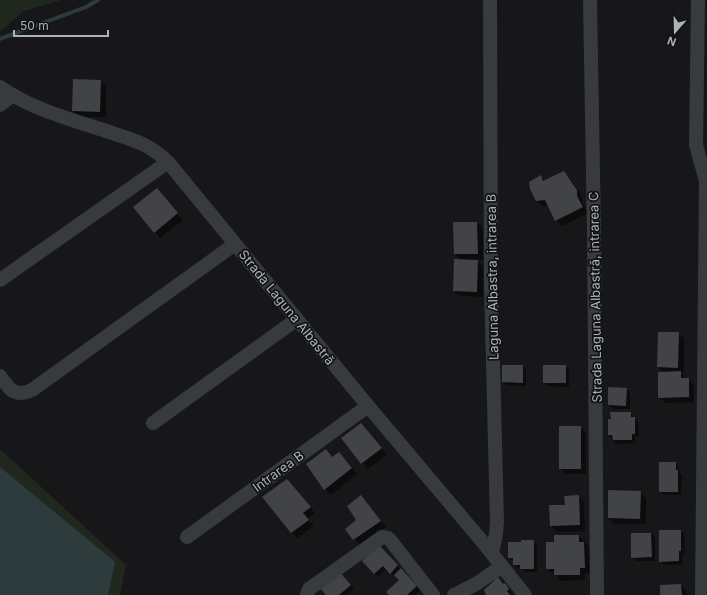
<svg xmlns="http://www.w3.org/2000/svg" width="707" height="595" font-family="Inter,sans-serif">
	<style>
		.green { fill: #20271f }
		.water { fill: #2d3b3c }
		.shadow { fill: #0007 }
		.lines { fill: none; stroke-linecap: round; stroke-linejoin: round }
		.stream { stroke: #2d3b3c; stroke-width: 4 }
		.building { fill: #414346 }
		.minor { stroke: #383b3e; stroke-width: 14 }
		.labels { text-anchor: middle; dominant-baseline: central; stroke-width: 3.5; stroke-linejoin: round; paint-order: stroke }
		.street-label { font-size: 13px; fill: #a9b3b8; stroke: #121214 }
	</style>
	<rect width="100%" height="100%" fill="#171719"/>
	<path class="green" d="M 0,0 L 61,0 L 22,12 L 0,32 Z
		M 0,449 L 126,565 L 120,595 L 0,595 Z"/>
	<path class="water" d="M 0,467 L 115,562 L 108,595 L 0,595 Z"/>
	<path class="shadow" d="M 100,81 L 106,86 L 106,117 L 79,117 L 73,111 Z
		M 564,172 L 570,178 L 582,197 L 583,203 L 588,213 L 562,226 L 556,220 L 549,206 L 543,206 L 537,201 L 541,176 L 545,181 Z
		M 157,189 L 183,220 L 160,238 L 155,232 Z
		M 454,223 L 477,223 L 483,229 L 483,260 L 477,260 L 483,266 L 483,297 L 460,296 L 454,291 L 461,260 L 455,254 Z
		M 679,333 L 684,339 L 684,373 L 681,373 L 694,385 L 694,402 L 665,403 L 659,397 L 664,373 L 658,367 Z
		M 523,366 L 526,370 L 526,386 L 507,385 L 503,382 Z
		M 565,366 L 569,369 L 569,387 L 548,386 L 544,383 Z
		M 609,388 L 626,389 L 630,392 L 630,409 L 613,409 L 609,405 Z
		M 630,413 L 638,422 L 639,437 L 635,437 L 636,443 L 617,444 L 609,435 L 612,420 Z
		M 580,427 L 586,433 L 586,474 L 566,474 L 560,468 Z
		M 366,430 L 387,454 L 368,469 L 362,463 Z
		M 326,450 L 333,458 L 345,459 L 357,474 L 331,495 L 325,489 Z
		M 676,463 L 679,467 L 679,473 L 682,475 L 681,495 L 663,495 L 660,492 Z
		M 292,486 L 315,513 L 307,519 L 314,526 L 297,538 L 292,532 Z
		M 609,491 L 640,492 L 646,498 L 646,524 L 614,524 L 609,518 Z
		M 578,496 L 584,502 L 585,531 L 557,532 L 551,526 L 550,506 L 566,506 Z
		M 361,497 L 386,527 L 360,545 L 347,529 L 358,520 Z
		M 681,531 L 684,534 L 685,554 L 682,555 L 682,565 L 664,565 L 660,561 Z
		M 651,534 L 655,537 L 655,561 L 636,561 L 632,557 Z
		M 579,536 L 590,548 L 590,573 L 585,573 L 585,580 L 561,581 L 555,574 L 553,574 L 547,568 Z
		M 533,541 L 537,544 L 537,572 L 525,572 L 521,568 L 517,568 L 514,565 L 514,561 L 509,558 Z
		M 379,546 L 420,590 L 415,595 L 390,595 L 400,580 L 396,575 L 394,576 L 387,569 L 378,577 L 363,561 Z
		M 344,577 L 354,589 L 347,595 L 327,595 Z
		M 504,585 L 508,588 L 512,593 L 510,595 L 487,595 Z
		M 681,585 L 687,591 L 687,595 L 661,595 Z"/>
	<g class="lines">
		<path class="stream" d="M 0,39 L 86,7 L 98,0"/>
	</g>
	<path class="building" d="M 73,79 L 101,80 L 100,112 L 72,111 Z
		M 564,171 L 577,190 L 577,196 L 583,207 L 555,221 L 545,200 L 536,201 L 530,189 L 529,182 L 541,175 L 543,181 Z
		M 157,188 L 178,213 L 154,233 L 133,207 Z
		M 453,222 L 477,222 L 478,254 L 454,254 Z
		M 454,259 L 478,260 L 477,292 L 453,291 Z
		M 658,332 L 679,332 L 678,368 L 657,367 Z
		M 502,365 L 523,365 L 523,383 L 502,382 Z
		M 543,365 L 566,365 L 566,383 L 543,383 Z
		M 681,371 L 681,378 L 689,378 L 689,397 L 658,398 L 658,372 Z
		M 608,387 L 627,388 L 626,406 L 608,405 Z
		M 610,412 L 631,412 L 631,417 L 635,417 L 635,434 L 632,434 L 632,440 L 613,440 L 612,435 L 608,435 L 608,419 L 611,419 Z
		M 361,423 L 382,448 L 361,464 L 341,438 Z
		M 559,426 L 581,426 L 581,469 L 559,469 Z
		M 326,449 L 332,457 L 339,452 L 352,468 L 324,490 L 306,464 Z
		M 659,462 L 676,462 L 676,470 L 678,470 L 678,492 L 659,492 Z
		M 287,479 L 311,507 L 303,513 L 309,520 L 291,533 L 262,497 Z
		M 608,490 L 641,491 L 640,519 L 608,518 Z
		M 361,495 L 381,521 L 353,540 L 345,529 L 356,520 L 347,506 Z
		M 579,495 L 580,525 L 550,526 L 549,505 L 565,505 L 564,496 Z
		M 659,530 L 681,530 L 681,551 L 679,551 L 679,561 L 659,562 Z
		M 631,533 L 651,533 L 652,557 L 631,558 Z
		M 554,535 L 579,535 L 579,542 L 584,542 L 585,568 L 580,568 L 580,575 L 554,575 L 554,569 L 546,569 L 546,542 L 554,542 Z
		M 521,540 L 534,540 L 534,569 L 520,569 L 520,565 L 513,565 L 513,558 L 508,558 L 508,542 L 521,542 Z
		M 379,545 L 398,565 L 390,574 L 383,566 L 374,574 L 362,561 Z
		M 401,568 L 417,586 L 407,595 L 389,595 L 386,592 L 399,580 L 394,575 Z
		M 340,572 L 351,585 L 339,595 L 326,595 L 320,588 Z
		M 498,577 L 503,584 L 505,583 L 509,589 L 507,591 L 510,595 L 486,595 L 484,590 Z
		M 681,584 L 682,595 L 660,595 L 660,585 Z"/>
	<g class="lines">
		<path class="minor" d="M 490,0 L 491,283 L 497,522 L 496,534 L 492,554
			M 590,0 L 594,231 L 597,595
			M 698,0 L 696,145 L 706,181 L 702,595
			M 0,87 C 31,109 70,119 106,131 C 132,140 147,142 168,162 L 368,406 L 481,540 L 525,595
			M 0,105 L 13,95
			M 0,280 L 168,162
			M 0,376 C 10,390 15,398 32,390 L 235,244
			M 153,423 L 297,319
			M 187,537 L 368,406
			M 307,595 L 309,589 L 382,537 L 388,538 L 391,541 L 433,595
			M 454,595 L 476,584 L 502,566"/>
	</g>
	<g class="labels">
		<g class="street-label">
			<text transform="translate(492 277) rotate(-91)">Laguna Albastra, intrarea B</text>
			<text transform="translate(595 297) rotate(-91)">Strada Laguna Albastră, intrarea C</text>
			<text transform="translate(287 307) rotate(51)">Strada Laguna Albastră</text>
			<text transform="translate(278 471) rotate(-36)">Intrarea B</text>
		</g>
	</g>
	<g transform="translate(675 32) rotate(200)" stroke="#121214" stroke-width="3" paint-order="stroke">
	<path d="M0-3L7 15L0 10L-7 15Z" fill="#a9b3b8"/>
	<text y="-6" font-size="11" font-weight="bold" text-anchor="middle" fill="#a9b3b8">N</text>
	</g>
	<path d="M14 30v6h94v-6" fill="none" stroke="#a9b3b8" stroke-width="2"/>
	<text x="20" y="30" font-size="12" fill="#a9b3b8" stroke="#121214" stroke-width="3" paint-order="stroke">50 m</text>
</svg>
